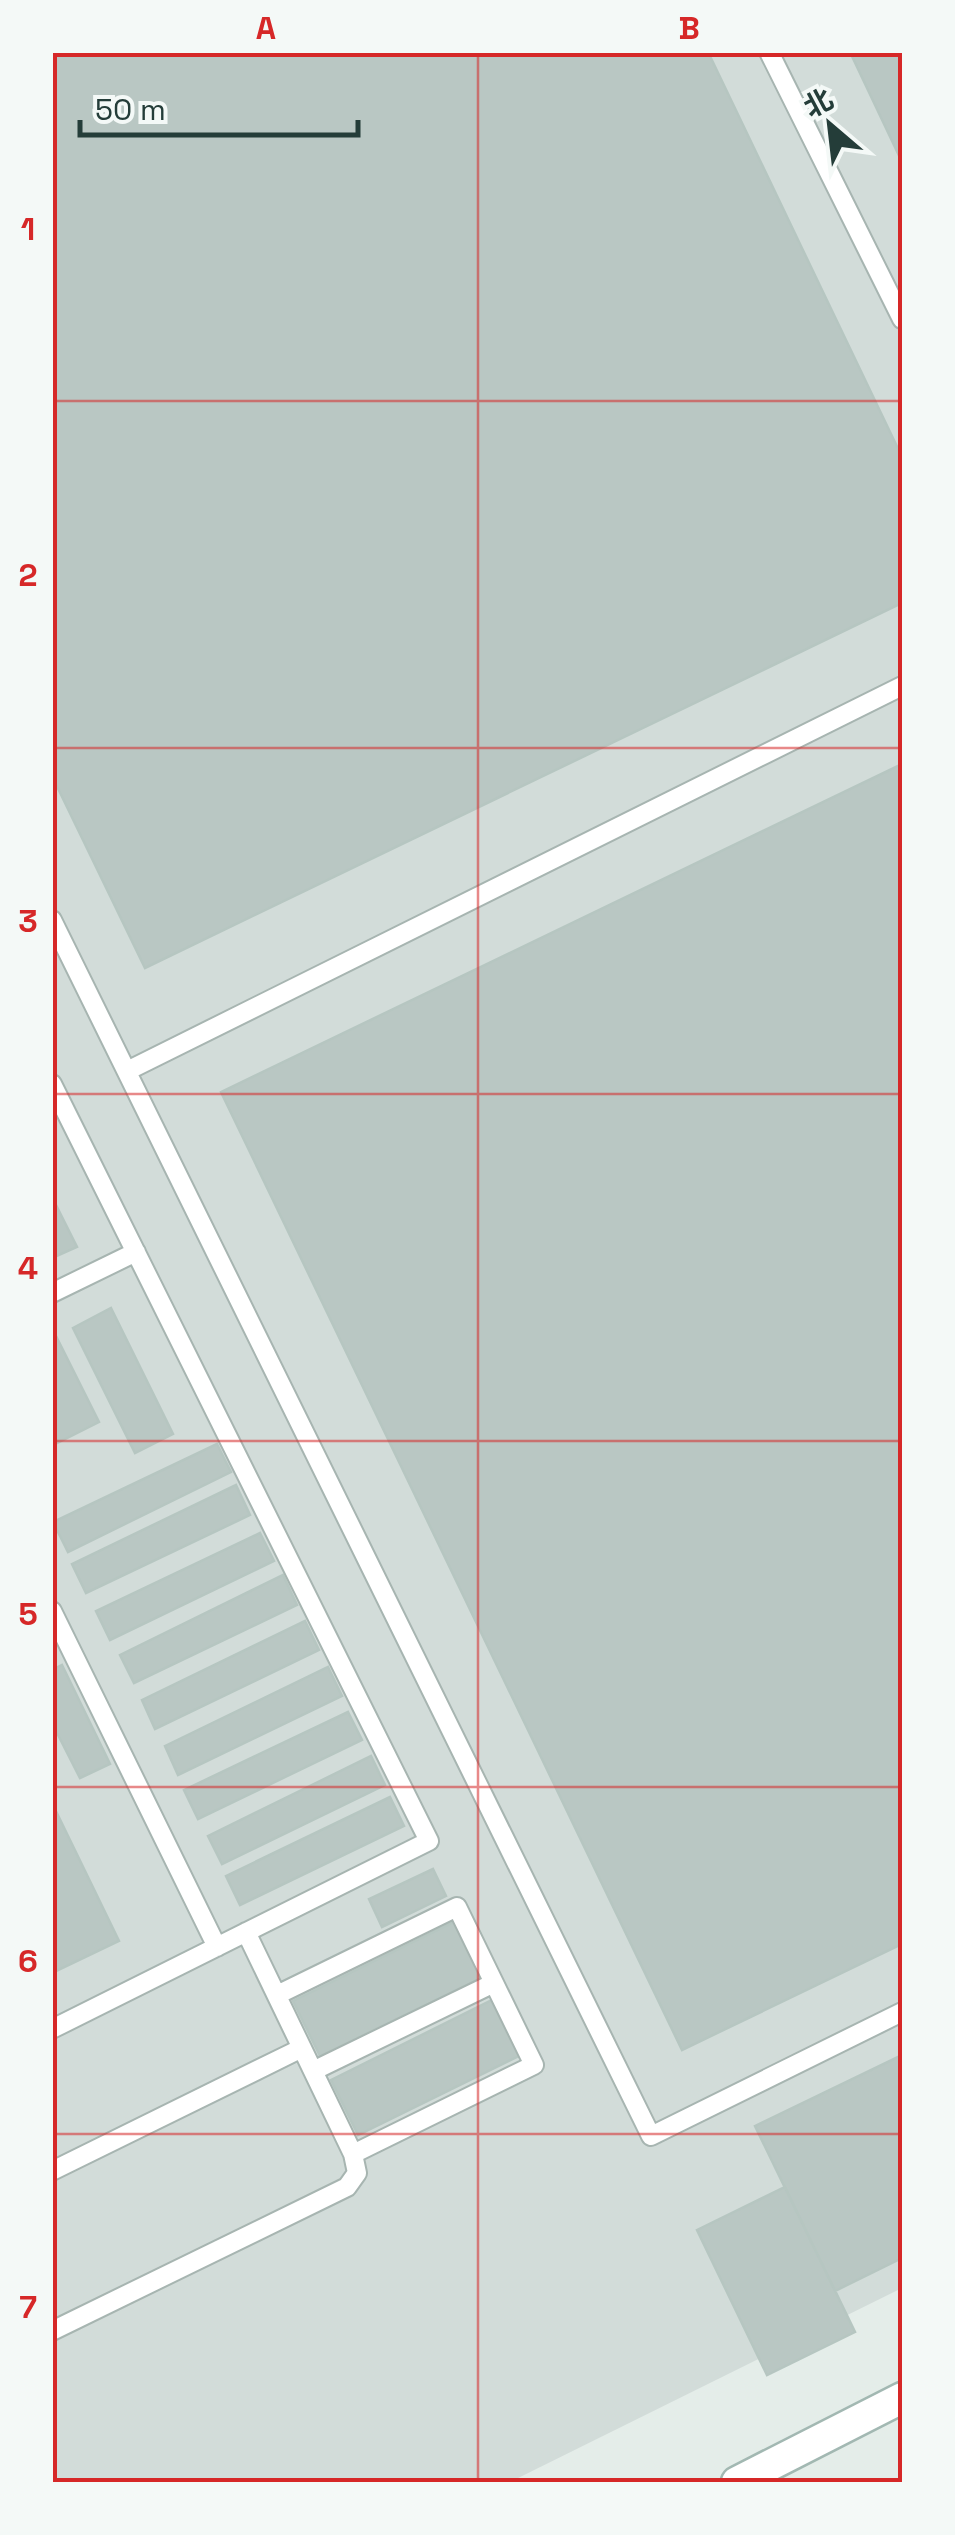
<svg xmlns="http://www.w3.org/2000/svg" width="955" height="2535" font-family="'Space Grotesk','Noto Sans SC',sans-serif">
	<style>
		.built { fill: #d2dcd9 }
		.building { fill: #b9c7c3; stroke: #b6c6c1; stroke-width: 2.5 }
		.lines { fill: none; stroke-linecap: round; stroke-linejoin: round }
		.lane-casing { stroke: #a7b5b1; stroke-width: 22 }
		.secondary-casing { stroke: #a2b8b2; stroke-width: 35 }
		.lane { stroke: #fff; stroke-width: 18 }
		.secondary { stroke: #fff; stroke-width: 30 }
		.grid { fill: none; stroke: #d62828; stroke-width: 2.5; stroke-opacity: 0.55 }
		.neatline { fill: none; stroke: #d62828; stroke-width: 4 }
		.grid-label { font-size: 32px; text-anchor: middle; font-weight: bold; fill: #d62828 }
	</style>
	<rect width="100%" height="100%" fill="#e4ede9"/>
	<path class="built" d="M 52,53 L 902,53 L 902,2288 L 510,2482 L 53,2482 Z"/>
	<path class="building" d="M 52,52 L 708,52 L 902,457 L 902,603 L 145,968 L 52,776 Z
		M 850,52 L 902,52 L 902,162 Z
		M 902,764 L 902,1944 L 682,2050 L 221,1092 Z
		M 52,1197 L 77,1247 L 52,1258 Z
		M 111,1308 L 173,1434 L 135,1453 L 73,1328 Z
		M 54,1332 L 99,1422 L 55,1444 L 52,1438 Z
		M 217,1444 L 231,1472 L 68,1552 L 53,1522 Z
		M 236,1485 L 250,1515 L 86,1593 L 72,1564 Z
		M 260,1533 L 274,1561 L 110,1640 L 96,1611 Z
		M 283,1575 L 297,1605 L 134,1683 L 120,1655 Z
		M 305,1621 L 319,1650 L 155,1729 L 142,1700 Z
		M 62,1665 L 110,1764 L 80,1778 L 52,1723 L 52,1670 Z
		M 328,1667 L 342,1696 L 178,1775 L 165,1746 Z
		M 348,1712 L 362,1740 L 198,1819 L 184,1790 Z
		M 371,1756 L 385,1785 L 222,1864 L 208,1836 Z
		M 390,1797 L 404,1826 L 240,1905 L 226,1876 Z
		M 52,1803 L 119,1941 L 52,1973 Z
		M 433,1869 L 446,1896 L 382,1927 L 369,1899 Z
		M 456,1921 L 483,1977 L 320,2056 L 293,2001 Z
		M 494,1999 L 521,2055 L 358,2135 L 331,2080 Z
		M 902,2055 L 902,2258 L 835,2291 L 755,2126 Z
		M 785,2187 L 855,2332 L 767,2375 L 697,2230 Z"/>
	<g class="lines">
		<defs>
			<path id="lane" d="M 769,52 L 902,319
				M 52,920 L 651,2136 L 902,2012
				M 127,1071 L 902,686
				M 52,1084 L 429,1841 L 52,2029
				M 52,1293 L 136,1252
				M 52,1611 L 217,1947
				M 246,1932 L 353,2154 L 534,2065 L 457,1907 L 277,1995
				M 313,2071 L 494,1983
				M 52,2171 L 302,2048
				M 52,2331 L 347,2187 L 357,2173 L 353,2154"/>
			<path id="secondary" d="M 737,2482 L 902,2398"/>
		</defs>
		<use href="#lane" class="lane-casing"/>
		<use href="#secondary" class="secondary-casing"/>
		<use href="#lane" class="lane"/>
		<use href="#secondary" class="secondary"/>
	</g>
	<path class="grid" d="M 478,52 L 478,2482M 52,401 L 902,401M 52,748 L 902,748M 52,1094 L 902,1094M 52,1441 L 902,1441M 52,1787 L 902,1787M 52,2134 L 902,2134"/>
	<rect width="955" height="2535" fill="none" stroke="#f4f9f7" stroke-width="110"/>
	<g transform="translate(830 125) rotate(332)" stroke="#f4f9f7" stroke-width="8" paint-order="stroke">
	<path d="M0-8L18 38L0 25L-18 38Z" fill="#243d39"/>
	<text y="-15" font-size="28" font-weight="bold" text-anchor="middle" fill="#243d39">北</text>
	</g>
	<path d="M80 120v15h278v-15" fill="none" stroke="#243d39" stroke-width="5"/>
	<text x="95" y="120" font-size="30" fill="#243d39" stroke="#f4f9f7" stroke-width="8" paint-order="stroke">50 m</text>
	<rect x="55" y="55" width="845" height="2425" class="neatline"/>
	<g class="grid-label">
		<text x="266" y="39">A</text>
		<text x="689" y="39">B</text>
		<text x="28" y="240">1</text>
		<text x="28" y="586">2</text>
		<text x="28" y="932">3</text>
		<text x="28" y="1279">4</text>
		<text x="28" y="1625">5</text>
		<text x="28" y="1972">6</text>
		<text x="28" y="2318">7</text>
	</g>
</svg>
